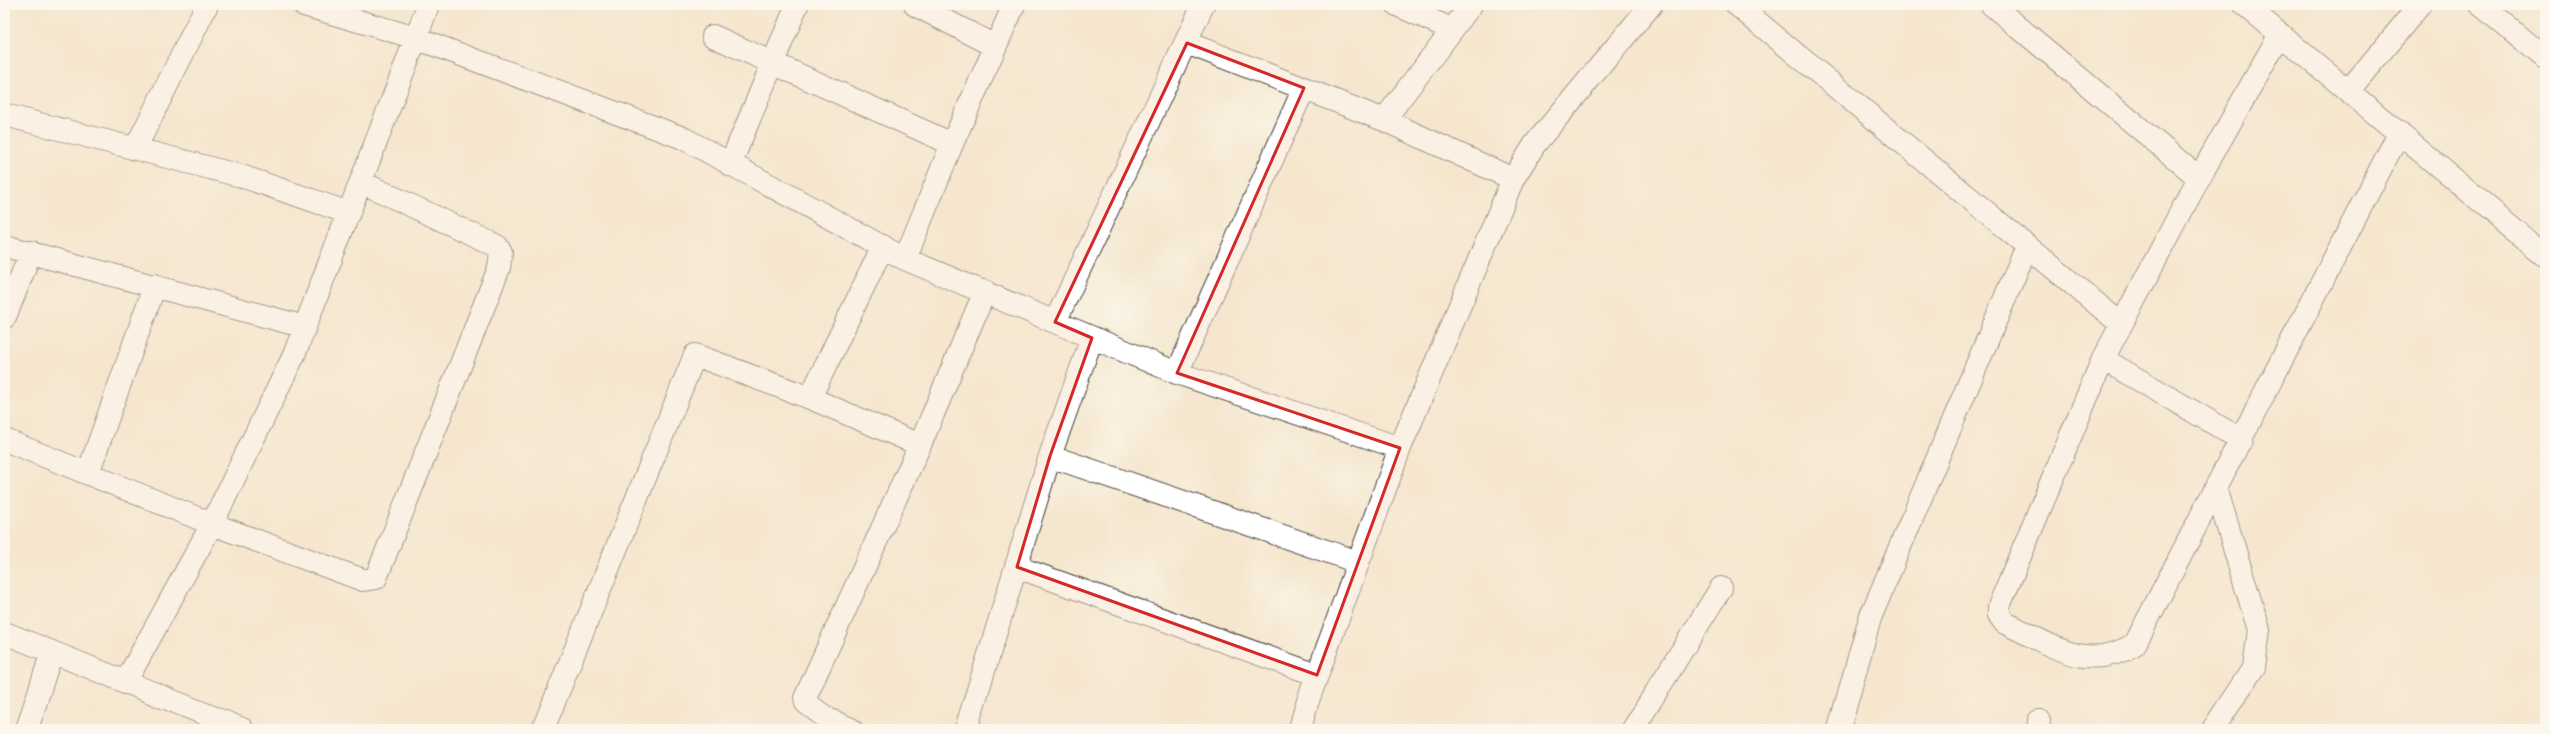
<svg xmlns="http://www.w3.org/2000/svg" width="2550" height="734" font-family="Dekko,sans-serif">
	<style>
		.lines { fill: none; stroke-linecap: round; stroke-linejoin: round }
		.minor-casing { stroke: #3d3a37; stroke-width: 24 }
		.minor { stroke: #fff; stroke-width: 22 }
		.marked { fill: none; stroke: #d62828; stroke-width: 3; stroke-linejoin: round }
	</style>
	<rect width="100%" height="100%" fill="#fbf7ec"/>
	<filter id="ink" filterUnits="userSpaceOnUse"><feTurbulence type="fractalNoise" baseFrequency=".025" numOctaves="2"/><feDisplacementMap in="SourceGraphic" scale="8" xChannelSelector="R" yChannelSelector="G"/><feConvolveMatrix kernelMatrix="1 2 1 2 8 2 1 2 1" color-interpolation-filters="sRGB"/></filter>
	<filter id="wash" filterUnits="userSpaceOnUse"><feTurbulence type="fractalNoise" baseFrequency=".012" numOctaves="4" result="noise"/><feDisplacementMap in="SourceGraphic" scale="16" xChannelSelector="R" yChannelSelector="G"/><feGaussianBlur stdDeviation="0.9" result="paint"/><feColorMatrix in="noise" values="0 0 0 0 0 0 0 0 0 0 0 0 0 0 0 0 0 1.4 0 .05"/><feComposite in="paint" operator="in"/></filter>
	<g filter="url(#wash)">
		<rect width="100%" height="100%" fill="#f5e6ce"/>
	</g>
	<g filter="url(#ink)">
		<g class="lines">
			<defs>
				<path id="minor" d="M 304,5 L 416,38 L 428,5
					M 915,5 L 995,46
					M 1397,5 L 1451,29
					M 1737,5 L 2121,324
					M 1992,5 L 2199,178
					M 2245,5 L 2545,255
					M 2481,5 L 2545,59
					M 2280,34 L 2199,178 L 2103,359 L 1999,606 L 1999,615 L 2005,623 C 2051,644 2086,674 2135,644 L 2399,133
					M 713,36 L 952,144
					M 1187,43 L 1384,120 L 1513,179
					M 2349,90 L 2420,5
					M 5,115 L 241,176 L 349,213
					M 1384,120 L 1471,5
					M 135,149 L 207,5
					M 730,165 L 797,5
					M 5,246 L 305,327
					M 905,259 L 952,144 L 1014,5
					M 5,317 L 31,252
					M 1055,322 L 1177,373 L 1400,448 L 1306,706 L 1300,729
					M 2103,359 L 2242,440
					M 1177,373 L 1304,88
					M 810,398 L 883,246
					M 5,440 L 212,524 L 363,580 L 376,578 L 499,268 L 501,252 L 497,246 L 361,182
					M 1400,448 L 1513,179 L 1535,144 L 1651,5
					M 1050,456 L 1358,562
					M 88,473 L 155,285
					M 1017,567 L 1317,675
					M 5,633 L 242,729
					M 125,683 L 212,524 L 294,355 L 416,38 L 683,138 L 905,259 L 1055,322 L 1203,5
					M 27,729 L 52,652
					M 543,729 L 695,355 L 810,398 L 920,445
					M 851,729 L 828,719 L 806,703 L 805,698 L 920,445 L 985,291
					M 966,729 L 1050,456 L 1092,338
					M 1633,729 L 1721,588
					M 1839,729 L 1870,618 L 2027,246
					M 2038,729 L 2039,721
					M 2213,729 L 2254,667 L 2259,630 L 2216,488"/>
			</defs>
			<use href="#minor" class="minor-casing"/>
			<use href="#minor" class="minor"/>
		</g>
	</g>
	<path d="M0 0H2550V734H0ZM 1187,43 L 1304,88 L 1177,373 L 1400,448 L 1317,675 L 1017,567 L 1050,456 L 1092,338 L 1055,322 Z" fill="#f5e6ce" fill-opacity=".55" fill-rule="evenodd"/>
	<path class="marked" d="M 1187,43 L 1304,88 L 1177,373 L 1400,448 L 1317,675 L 1017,567 L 1050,456 L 1092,338 L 1055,322 Z"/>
	<rect width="2550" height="734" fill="none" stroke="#fbf7ec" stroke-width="20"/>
</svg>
